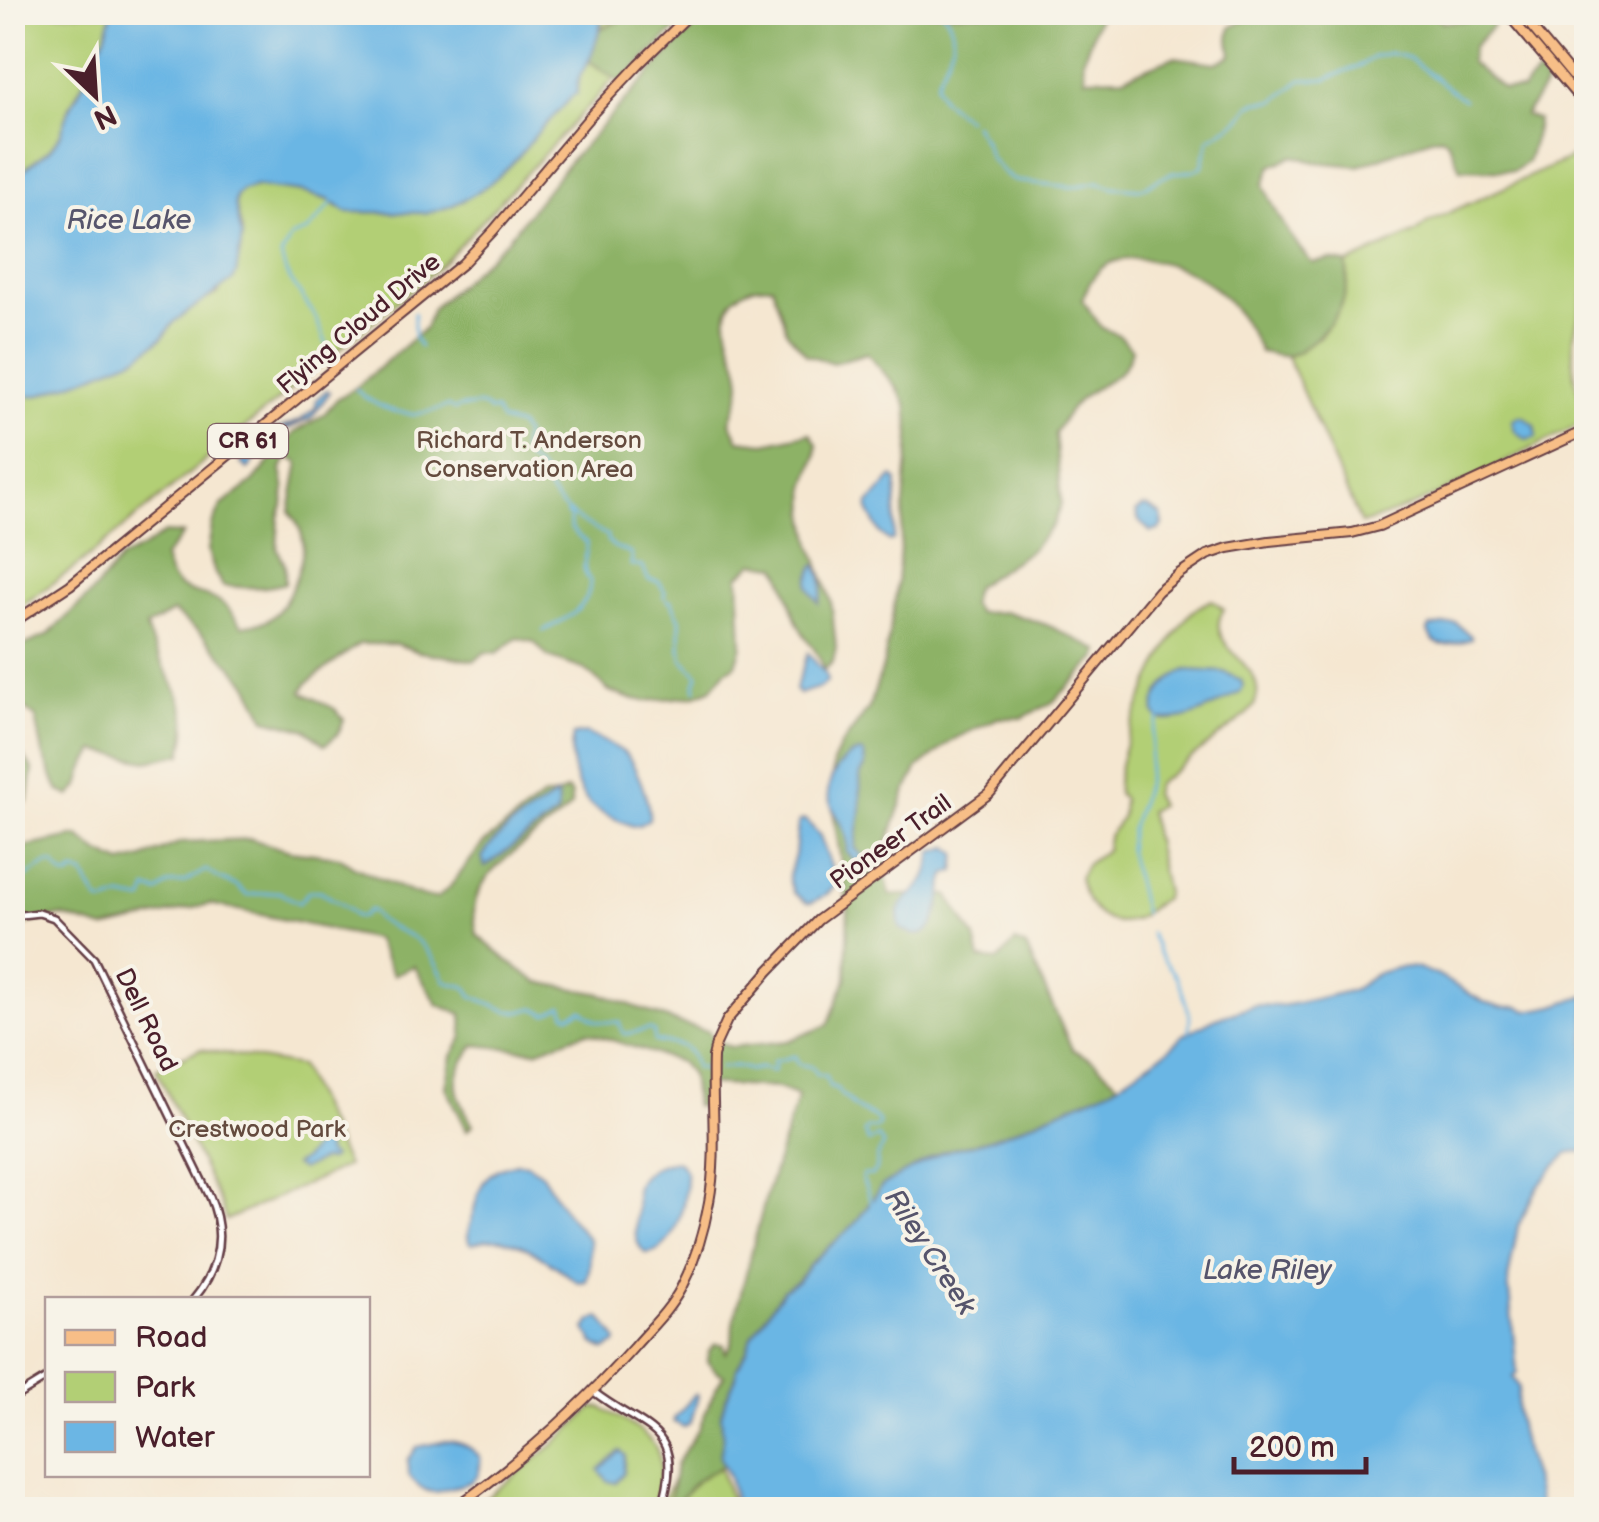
<svg xmlns="http://www.w3.org/2000/svg" width="1599" height="1522" font-family="'Balsamiq Sans',sans-serif">
	<style>
		.green { fill: #b2cf75; stroke: #7e7750; stroke-width: 2.5 }
		.forest { fill: #8db266; stroke: #6c6848; stroke-width: 2.5 }
		.water { fill: #6bb6e4; stroke: #5a6a88; stroke-width: 2.5 }
		.lines { fill: none; stroke-linecap: round; stroke-linejoin: round }
		.stream { stroke: #6bb6e4; stroke-width: 2.5 }
		.minor-casing { stroke: #643d44; stroke-width: 10 }
		.major-casing { stroke: #643d44; stroke-width: 12 }
		.minor { stroke: #fff; stroke-width: 5 }
		.major { stroke: #f7be87; stroke-width: 8 }
		.labels { text-anchor: middle; dominant-baseline: central; stroke-width: 8; stroke-linejoin: round; paint-order: stroke }
		.shield { fill: #f7f3e8; stroke: #7e5f64; stroke-width: 2.5 }
		.shield-label { font-size: 22px; font-weight: bold; fill: #4a1f2b }
		.street-label { font-size: 25px; fill: #4a1f2b; stroke: #f7f3e8 }
		.park-label { font-size: 25px; fill: #644b3e; stroke: #f7f3e8 }
		.water-label { font-size: 28px; font-style: italic; fill: #56546c; stroke: #f7f3e8 }
	</style>
	<rect width="100%" height="100%" fill="#f7f3e8"/>
	<filter id="ink" filterUnits="userSpaceOnUse"><feTurbulence type="fractalNoise" baseFrequency=".01" numOctaves="2"/><feDisplacementMap in="SourceGraphic" scale="20" xChannelSelector="R" yChannelSelector="G"/><feConvolveMatrix kernelMatrix="1 2 1 2 8 2 1 2 1" color-interpolation-filters="sRGB"/></filter>
	<filter id="wash" filterUnits="userSpaceOnUse"><feTurbulence type="fractalNoise" baseFrequency=".0048" numOctaves="4" result="noise"/><feDisplacementMap in="SourceGraphic" scale="40" xChannelSelector="R" yChannelSelector="G"/><feGaussianBlur stdDeviation="2.25" result="paint"/><feColorMatrix in="noise" values="0 0 0 0 0 0 0 0 0 0 0 0 0 0 0 0 0 1.4 0 .05"/><feComposite in="paint" operator="in"/></filter>
	<g filter="url(#wash)">
		<rect width="100%" height="100%" fill="#f5e7d1"/>
		<path class="green" d="M 13,13 L 112,13 L 105,36 L 88,74 L 68,110 L 65,126 L 60,136 L 50,149 L 13,179 Z
			M 603,13 L 685,13 L 652,38 L 440,266 L 82,562 L 13,612 L 12,398 L 39,395 L 161,339 L 175,321 L 195,305 L 218,293 L 240,252 L 242,232 L 235,203 L 236,197 L 242,190 L 255,186 L 273,187 L 307,193 L 329,200 L 338,207 L 554,96 L 616,22 L 613,22 L 597,30 L 601,26 Z
			M 1579,154 L 1586,157 L 1586,285 L 1573,340 L 1573,360 L 1576,383 L 1586,418 L 1578,425 C 1507,460 1436,501 1361,524 L 1285,352 L 1303,336 L 1319,338 L 1335,315 L 1330,272 L 1414,233 L 1428,222 Z
			M 1212,600 L 1224,609 C 1199,648 1271,663 1255,703 C 1253,708 1248,712 1245,716 L 1156,785 L 1154,795 L 1159,806 L 1149,811 L 1166,893 L 1163,900 C 1153,904 1147,913 1137,918 C 1104,932 1086,906 1079,878 L 1086,865 L 1106,850 L 1108,837 L 1122,816 L 1123,799 L 1117,792 C 1114,753 1164,640 1192,612 C 1198,607 1205,603 1212,600 Z
			M 200,1049 L 300,1066 L 347,1166 L 226,1220 L 220,1203 L 156,1069 Z
			M 601,1407 C 654,1438 673,1445 652,1509 L 471,1510 L 551,1447 L 593,1408 Z
			M 687,1452 L 718,1461 L 734,1509 L 658,1510 Z"/>
		<path class="forest" d="M 641,13 L 692,13 L 621,83 L 589,61 L 597,30 C 612,22 626,20 641,13 Z
			M 710,13 L 1100,13 L 1083,60 L 1085,78 L 1124,77 L 1174,57 L 1216,63 L 1231,56 L 1229,39 L 1231,27 L 1260,13 L 1431,13 L 1443,22 L 1467,20 L 1484,14 L 1493,26 L 1473,47 L 1470,62 L 1503,89 L 1522,90 L 1538,73 L 1546,84 L 1525,115 L 1537,119 L 1535,136 L 1527,162 L 1514,171 L 1460,169 L 1449,143 L 1443,137 L 1431,138 L 1359,166 L 1315,162 L 1294,156 L 1271,166 L 1264,185 C 1276,215 1291,239 1312,263 L 1330,260 L 1346,263 C 1353,297 1333,327 1306,346 C 1300,351 1292,356 1284,356 C 1277,356 1267,353 1260,352 C 1248,326 1236,307 1214,288 C 1192,267 1129,247 1103,267 C 1092,276 1087,288 1082,300 L 1102,328 L 1119,335 L 1132,349 C 1124,382 1101,379 1080,399 C 1070,408 1062,421 1055,433 L 1061,503 L 1053,525 L 1031,550 L 975,587 L 971,603 L 977,613 L 1007,612 L 1047,625 L 1100,651 L 1097,658 L 1053,702 L 1022,718 L 998,718 L 954,739 L 918,768 L 906,791 L 887,845 L 886,878 L 890,895 L 948,895 L 975,938 L 980,959 L 998,961 L 1015,942 L 1026,947 L 1072,1049 L 1094,1061 L 1118,1083 L 1112,1088 L 1012,1131 L 984,1141 L 942,1152 L 883,1185 L 854,1225 L 809,1265 L 798,1281 L 783,1290 L 752,1336 L 747,1351 L 737,1368 L 736,1377 L 725,1401 L 721,1415 L 723,1440 L 720,1457 L 724,1466 C 713,1470 703,1476 694,1483 C 685,1492 681,1502 669,1506 L 676,1464 L 698,1430 L 715,1390 L 724,1375 L 717,1372 L 707,1361 L 709,1351 L 715,1344 L 724,1345 L 726,1353 L 732,1344 L 733,1324 L 767,1192 L 798,1096 L 778,1088 L 704,1084 L 704,1107 L 695,1106 L 691,1075 L 680,1062 L 587,1032 L 536,1051 L 475,1045 C 449,1079 453,1089 473,1125 L 467,1130 L 446,1087 L 452,1056 L 463,1037 L 462,1014 L 438,1005 L 414,966 L 393,975 L 375,939 L 210,904 L 104,929 L 62,916 L 31,922 L 13,933 L 13,849 L 78,836 L 98,852 L 122,863 L 143,858 L 181,842 L 251,839 L 290,851 L 339,857 L 354,867 L 410,892 L 425,897 L 437,898 L 449,888 L 482,845 L 543,797 L 557,795 L 568,790 L 571,795 L 571,807 C 542,836 476,866 474,911 C 474,919 476,928 477,935 L 509,962 L 538,982 L 602,994 L 678,1023 L 708,1031 L 716,1041 L 731,1047 L 788,1041 L 828,1025 L 846,979 L 848,908 L 831,797 L 833,763 L 841,746 L 869,708 L 884,663 L 896,594 L 910,436 L 907,405 L 897,388 L 867,353 L 833,363 L 807,355 L 787,332 L 772,286 C 759,285 752,286 741,293 C 709,312 741,355 741,383 C 741,395 734,410 730,422 L 739,440 L 765,443 L 810,433 L 817,444 L 816,456 L 806,487 L 807,519 L 812,545 L 831,600 L 836,648 L 833,662 L 824,670 C 820,653 808,643 800,628 C 789,608 789,586 777,566 L 754,563 L 739,576 L 742,646 L 736,665 L 726,671 L 711,689 L 694,696 L 646,701 L 628,698 L 609,691 L 586,670 L 548,657 L 534,642 L 517,638 L 497,653 L 485,652 L 475,661 L 419,652 L 396,644 L 359,644 L 307,683 L 302,692 L 335,709 L 344,720 L 338,734 L 325,745 L 307,730 L 266,719 L 247,683 L 203,635 L 173,612 L 146,627 C 155,663 188,692 186,731 C 186,738 183,747 182,754 L 147,761 L 95,751 L 84,769 L 79,787 L 70,796 L 58,790 L 43,754 L 36,718 L 20,705 L 13,705 L 13,650 L 48,635 L 90,595 L 121,559 L 146,546 L 164,533 L 183,534 L 164,557 C 172,597 190,588 219,601 C 228,606 235,618 242,626 C 249,624 260,624 266,621 C 286,612 301,569 303,549 C 305,537 297,521 290,511 L 299,463 L 288,457 L 281,470 L 285,489 L 283,506 L 279,517 L 277,548 L 285,565 L 285,583 C 265,590 243,587 223,586 L 215,574 L 208,551 L 212,525 L 222,505 L 253,482 L 294,433 L 323,415 L 337,399 L 358,386 L 425,328 L 432,309 L 507,240 L 568,163 L 666,56 Z
			M 13,741 L 33,770 L 28,801 L 13,807 Z"/>
		<path class="water" d="M 112,13 L 112,12 L 603,13 C 602,22 593,53 588,62 C 581,75 576,79 577,94 L 574,94 C 563,108 552,118 540,130 C 533,137 527,147 520,155 C 496,182 462,207 426,213 L 346,212 L 329,200 L 303,192 L 255,186 L 242,190 L 236,197 L 235,203 L 242,237 L 236,274 L 233,280 L 175,321 L 161,339 L 139,356 L 81,380 L 39,395 L 13,398 L 13,179 L 50,149 L 60,136 L 69,110 L 88,74 L 105,36 Z
			M 327,390 L 330,392 L 311,418 L 274,435 L 248,469 L 241,463 L 253,448 L 274,431 L 301,420 L 315,408 L 317,399 Z
			M 1519,416 L 1524,417 L 1535,425 L 1537,436 L 1526,439 L 1515,431 L 1512,421 Z
			M 893,477 L 897,481 L 894,534 L 893,540 L 889,541 L 880,533 L 868,510 L 869,504 Z
			M 1142,507 L 1148,507 L 1161,515 L 1163,525 L 1159,530 L 1151,532 L 1139,521 L 1136,512 Z
			M 814,566 L 816,565 C 825,578 823,590 819,603 C 805,584 806,587 814,566 Z
			M 1456,623 L 1471,636 L 1471,639 C 1456,643 1434,653 1428,631 L 1430,627 Z
			M 808,653 L 826,675 L 827,682 L 821,687 L 799,694 L 795,690 Z
			M 1187,670 L 1224,672 L 1241,680 L 1243,686 L 1241,692 C 1218,703 1193,721 1166,720 C 1145,719 1157,692 1167,683 C 1173,677 1179,673 1187,670 Z
			M 586,733 C 598,739 612,744 623,752 C 635,761 651,804 649,819 L 639,825 L 633,826 C 621,821 606,816 596,809 C 575,795 568,758 573,735 Z
			M 860,752 L 864,754 L 865,767 L 860,775 L 861,811 L 855,848 L 863,857 L 856,862 L 847,852 C 854,817 806,805 841,764 C 847,757 851,754 860,752 Z
			M 557,795 L 558,811 L 556,815 L 485,867 L 482,857 C 499,830 531,813 557,795 Z
			M 806,820 L 820,836 L 837,883 L 826,895 L 811,903 L 806,902 L 794,893 L 789,881 L 789,875 L 795,855 L 798,824 L 800,821 Z
			M 949,847 L 957,853 L 955,871 L 946,875 C 939,897 940,954 900,928 C 893,898 916,898 926,877 C 930,870 931,860 933,852 Z
			M 1401,967 L 1416,968 L 1435,974 L 1484,1002 L 1502,1007 L 1518,1007 L 1528,1011 L 1554,1006 L 1586,995 L 1586,1154 L 1581,1151 L 1568,1154 L 1553,1168 L 1538,1187 L 1518,1226 L 1508,1280 L 1517,1373 L 1513,1377 L 1519,1388 C 1512,1417 1527,1457 1535,1485 C 1537,1493 1538,1501 1540,1509 L 737,1509 L 729,1477 L 720,1457 L 723,1440 L 721,1415 L 725,1401 L 736,1377 L 737,1368 L 747,1351 L 752,1336 L 783,1290 L 798,1281 L 809,1265 L 854,1225 L 883,1185 L 942,1152 L 984,1141 L 1012,1131 L 1112,1088 L 1167,1051 L 1182,1036 L 1216,1018 L 1255,1005 L 1279,1006 L 1298,1003 L 1353,990 L 1378,973 Z
			M 324,1141 L 327,1154 L 332,1157 L 329,1160 L 321,1160 L 301,1170 L 294,1165 L 304,1159 L 317,1144 Z
			M 676,1161 L 680,1163 L 686,1172 C 687,1197 677,1253 645,1253 C 634,1242 635,1232 636,1217 C 637,1208 636,1201 636,1193 C 636,1173 659,1163 676,1161 Z
			M 517,1163 L 528,1164 L 542,1174 L 565,1211 L 589,1240 L 590,1266 L 586,1281 L 578,1282 C 545,1260 514,1228 472,1244 L 469,1242 C 466,1232 470,1228 472,1218 C 480,1186 481,1171 517,1163 Z
			M 601,1317 L 617,1340 L 616,1344 L 605,1350 L 594,1344 L 586,1329 L 591,1321 Z
			M 694,1395 L 697,1394 L 698,1396 L 691,1422 L 684,1427 L 674,1422 L 674,1419 Z
			M 446,1441 C 460,1442 470,1446 480,1457 C 482,1481 472,1483 452,1487 C 443,1489 437,1494 428,1491 C 420,1489 414,1481 409,1476 L 408,1460 L 417,1447 Z
			M 620,1451 L 625,1455 L 623,1474 L 616,1483 L 608,1481 L 599,1470 Z"/>
		<g class="lines">
			<path class="stream" d="M 943,12 C 965,38 944,60 936,84 L 942,99 L 967,119
				M 974,124 L 984,141 L 990,158 L 1004,173 L 1015,181 L 1072,187 L 1098,182 L 1113,187 L 1140,189 L 1172,173 L 1193,171 L 1202,167 L 1209,139 L 1239,120 L 1250,105 L 1257,102 L 1275,101 L 1301,80 L 1327,79 L 1361,65 L 1374,57 L 1389,53 L 1409,58 L 1464,100
				M 333,202 L 308,231 L 291,237 L 281,256 L 286,273 L 315,316 L 334,362
				M 414,313 L 414,337 L 420,347
				M 356,389 C 363,398 384,409 395,411 C 401,413 407,412 413,415 C 424,412 437,411 447,406 L 455,410 L 460,407 C 473,408 479,401 490,411 L 495,410 L 501,421 L 519,426 L 524,434 C 516,466 535,457 546,480 C 547,482 546,485 547,487 C 557,507 584,526 607,535 L 607,540 L 613,546 L 631,554 L 632,559 L 631,565 L 643,567 L 648,579 L 659,582 L 665,592 L 664,596 L 668,601 L 671,601 L 680,619 L 680,650 L 683,659 L 698,675 L 695,684 L 696,690
				M 543,631 C 565,619 591,609 590,580 C 579,569 587,557 587,543 C 578,535 566,530 571,517 L 567,515 L 567,511
				M 12,878 L 24,878 L 47,864 L 53,864 L 64,876 L 70,876 L 74,872 L 84,874 C 88,884 93,892 99,901 L 104,903 L 121,897 L 143,901 L 148,889 L 158,892 L 169,884 L 185,882 L 206,870 L 220,879 L 237,886 L 247,895 L 279,892 L 299,903 L 309,891 L 321,891 C 332,901 347,904 355,916 L 362,917 L 369,910 L 372,911 C 381,927 397,928 412,937 C 428,947 438,967 446,982 L 466,987 L 472,996 L 508,1011 L 520,1012 L 534,1008 L 547,1014 L 563,1006 L 566,1014 L 569,1016 L 582,1010 C 598,1024 598,1022 619,1022 L 623,1033 L 625,1034 L 650,1029 L 654,1032 L 654,1041 C 676,1046 689,1039 695,1067 L 705,1069
				M 1144,914 L 1128,849 L 1131,829 L 1146,784 L 1154,730 L 1160,717
				M 1150,933 L 1159,954 L 1177,978 L 1183,993 L 1190,1016 L 1189,1032
				M 720,1068 L 736,1066 L 750,1070 L 760,1068 L 773,1071 L 775,1067 L 772,1062 L 795,1056 L 798,1064 L 813,1067 L 817,1074 L 826,1076 L 829,1086 L 838,1089 L 841,1095 C 848,1098 850,1104 856,1108 C 865,1115 870,1112 879,1122 L 878,1128 L 867,1128 L 864,1132 L 869,1142 L 878,1137 L 883,1144 L 877,1158 L 877,1168 L 872,1175 L 863,1175 L 862,1178 L 872,1204"/>
		</g>
	</g>
	<g filter="url(#ink)">
		<g class="lines">
			<defs>
				<path id="minor" d="M 12,916 L 39,913 L 54,918 L 94,959 L 210,1197 C 226,1234 219,1269 193,1300
					M 594,1392 C 647,1433 687,1426 661,1510
					M 12,1399 L 48,1377"/>
				<path id="major" d="M 1506,12 L 1586,106
					M 1519,12 L 1586,92
					M 1586,316 L 1581,345 L 1586,384
					M 12,623 L 70,585 L 462,264 L 494,230 L 592,114 L 639,64 L 692,12
					M 452,1510 C 519,1462 579,1409 633,1348 C 649,1329 669,1311 681,1288 C 694,1263 704,1230 709,1202 C 718,1155 711,1104 713,1057 L 716,1044 L 727,1020 L 769,971 L 818,920 L 990,793 L 1158,591 L 1180,573 L 1207,555 L 1228,548 L 1269,541 L 1352,533 L 1379,526 L 1586,430"/>
			</defs>
			<use href="#minor" class="minor-casing"/>
			<use href="#major" class="major-casing"/>
			<use href="#minor" class="minor"/>
			<use href="#major" class="major"/>
		</g>
	</g>
	<g class="labels">
		<rect class="shield" x="208" y="424" width="80" height="34" rx="8"/>
		<g class="shield-label">
			<text x="248" y="441">CR 61</text>
		</g>
		<g class="street-label">
			<text transform="translate(359 324) rotate(-40)">Flying Cloud Drive</text>
			<text transform="translate(891 842) rotate(-36)">Pioneer Trail</text>
			<text transform="translate(146 1020) rotate(64)">Dell Road</text>
		</g>
		<g class="park-label">
			<text x="529" y="440">Richard T. Anderson<tspan x="529" dy="29">Conservation Area</tspan></text>
			<text x="257" y="1129">Crestwood Park</text>
		</g>
		<g class="water-label">
			<text x="129" y="220">Rice Lake</text>
			<text transform="translate(930 1252) rotate(57)">Riley Creek</text>
			<text x="1267" y="1270">Lake Riley</text>
		</g>
	</g>
	<rect width="1599" height="1522" fill="none" stroke="#f7f3e8" stroke-width="50"/>
	<rect x="45" y="1297" width="325" height="180" fill="#f7f3e8" stroke="#b29e9c" stroke-width="2.5"/>
	<rect x="65" y="1330" width="50" height="15" fill="#f7be87" stroke="#b29e9c" stroke-width="2.5"/>
	<text x="135" y="1347" font-size="30" fill="#4a1f2b">Road</text>
	<rect x="65" y="1372" width="50" height="30" fill="#b2cf75" stroke="#b29e9c" stroke-width="2.5"/>
	<text x="135" y="1397" font-size="30" fill="#4a1f2b">Park</text>
	<rect x="65" y="1422" width="50" height="30" fill="#6bb6e4" stroke="#b29e9c" stroke-width="2.5"/>
	<text x="135" y="1447" font-size="30" fill="#4a1f2b">Water</text>
	<g transform="translate(95 95) rotate(155)" stroke="#f7f3e8" stroke-width="8" paint-order="stroke">
	<path d="M0-8L18 38L0 25L-18 38Z" fill="#4a1f2b"/>
	<text y="-15" font-size="28" font-weight="bold" text-anchor="middle" fill="#4a1f2b">N</text>
	</g>
	<path d="M1234 1457v15h132v-15" fill="none" stroke="#4a1f2b" stroke-width="5"/>
	<text x="1249" y="1457" font-size="30" fill="#4a1f2b" stroke="#f7f3e8" stroke-width="8" paint-order="stroke">200 m</text>
</svg>
